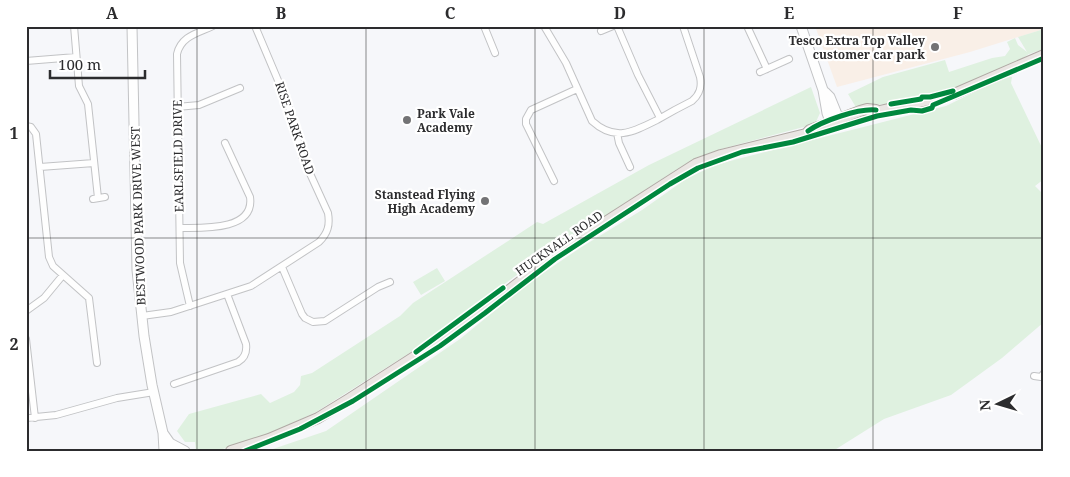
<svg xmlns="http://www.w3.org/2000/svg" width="1070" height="477" font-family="'Noto Serif',serif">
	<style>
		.commercial { fill: #f9efe7 }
		.green { fill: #dff1e0 }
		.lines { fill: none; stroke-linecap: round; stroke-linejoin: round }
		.street-casing { stroke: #c2c3c5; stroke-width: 8 }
		.secondary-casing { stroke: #c2c3c5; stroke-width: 11 }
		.primary-casing { stroke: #b0aaa5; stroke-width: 12 }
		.street { stroke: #fefefe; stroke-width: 6 }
		.secondary { stroke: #fefefe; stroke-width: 9 }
		.primary { stroke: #eae6e3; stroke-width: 10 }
		.cycleway-casing { stroke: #fff; stroke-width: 8 }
		.cycleway { stroke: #00873e; stroke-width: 5 }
		.grid { fill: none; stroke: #2c2c2e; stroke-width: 1; stroke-opacity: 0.55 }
		.poi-dot { fill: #737375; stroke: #fff; stroke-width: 2 }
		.labels { text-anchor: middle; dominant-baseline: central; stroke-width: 4.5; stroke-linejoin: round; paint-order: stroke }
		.poi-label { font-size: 12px; font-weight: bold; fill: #2c2c2e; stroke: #fff; text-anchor: end }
		.street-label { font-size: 12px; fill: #2c2c2e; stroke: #fff }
		.neatline { fill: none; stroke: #2c2c2e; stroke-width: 2 }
		.grid-label { font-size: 16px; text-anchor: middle; font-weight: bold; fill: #2c2c2e }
	</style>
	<rect width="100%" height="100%" fill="#f6f7fa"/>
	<path class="commercial" d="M 815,26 L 1044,26 L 1044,29 L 970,52 L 837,87 Z"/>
	<path class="green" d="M 1044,29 L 1044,49 L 1029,54 L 1014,64 L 943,92 L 894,103 L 868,106 L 857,109 L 848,94 L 883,77 L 945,60 L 949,72 L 992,58 L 1005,56 L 1010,49 L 1007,42 L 1015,38 L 1018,45 L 1027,52 L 1018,37 Z
		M 1007,76 L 1012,77 L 1011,83 L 1044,152 L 1044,179 L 1035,186 L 1043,194 L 1044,198 L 1044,322 L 1002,358 L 951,395 L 884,419 L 833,451 L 267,451 L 326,431 L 460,339 L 530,282 L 580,248 L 642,210 L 686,179 L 713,166 L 730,161 L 946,106 Z
		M 811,87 L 820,113 L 815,124 L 721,149 L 698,157 L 682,166 L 536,261 L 411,352 L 316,412 L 271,433 L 234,446 L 215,451 L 196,451 L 195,442 L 185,442 L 177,431 L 189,414 L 261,394 L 270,403 L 294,392 L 300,385 L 301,376 L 312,373 L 400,316 L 413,303 L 537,222 L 543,224 L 649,165 Z
		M 437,268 L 445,281 L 421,295 L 413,282 Z"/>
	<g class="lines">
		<defs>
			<path id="street" d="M 74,26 L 79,86 L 88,104 L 98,198
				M 484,26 L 495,53
				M 544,26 L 566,63 L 592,121 C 615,142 633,132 657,120 C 669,113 680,107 692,101 C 700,94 702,87 700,77 L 683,26
				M 617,26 L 638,75 L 660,118
				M 747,26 L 767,69
				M 601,31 L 613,26
				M 26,61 L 76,57
				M 760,72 L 789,59
				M 177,107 L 199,105 L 240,88
				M 26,126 L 31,127 L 36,134 L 49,257 L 53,266 L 89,298 L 97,363
				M 617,133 L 619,143 L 630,167
				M 40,167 L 94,163
				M 554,181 L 526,124 L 526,119 L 531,110 L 577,89
				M 93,199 L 105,197
				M 180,228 C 202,228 255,231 250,197 L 225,143
				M 282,267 L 302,314 L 305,318 L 313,322 L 325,321 L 378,287 L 390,282
				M 190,306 L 180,263 L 177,54 C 181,36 198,33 213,26
				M 26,311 L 44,298 L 63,275
				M 142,316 L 171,312 L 251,286 L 319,242 C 328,233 330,225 328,213 L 302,156 L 288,104 L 255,26
				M 26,339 L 35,418
				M 1034,376 L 1041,377 L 1044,373
				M 174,384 L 238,362 C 245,358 247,352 246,344 L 227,294
				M 26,418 L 56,415 L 117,398 L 154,392"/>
			<path id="secondary" d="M 132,26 L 137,270 L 144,336 L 152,385 L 163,433 L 164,451
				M 801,26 L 823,90 L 827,113 L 832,127
				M 825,92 L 830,97 L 841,124
				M 163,433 L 170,443 L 173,451
				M 170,443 L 185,451"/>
			<path id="primary" d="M 871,113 L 954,94 L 1044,55
				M 231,451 L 269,439 L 318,418 L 349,399 L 464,325 L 534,271 L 573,243 L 696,164 L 721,155 L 806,134 L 810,130 L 860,111 L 867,109 L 876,110"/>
		</defs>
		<use href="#street" class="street-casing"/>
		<use href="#secondary" class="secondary-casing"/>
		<use href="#primary" class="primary-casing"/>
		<use href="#street" class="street"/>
		<use href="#secondary" class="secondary"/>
		<use href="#primary" class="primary"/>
		<defs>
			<path id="cycleway" d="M 891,104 L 921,99 L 922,97 L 930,97 L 953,91
				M 808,131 C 822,121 859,108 876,110
				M 416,352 L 503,288
				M 245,451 L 300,429 L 353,401 L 440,346 L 485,313 L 555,259 L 670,184 L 698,168 L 742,152 L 793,142 L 877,116 L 911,110 L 922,111 L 932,108 L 933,105 L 1044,58"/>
		</defs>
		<use href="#cycleway" class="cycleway-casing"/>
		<use href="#cycleway" class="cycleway"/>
	</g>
	<path class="grid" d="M 197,26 L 197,451M 366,26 L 366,451M 535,26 L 535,451M 704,26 L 704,451M 873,26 L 873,451M 26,238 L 1044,238"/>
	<g class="poi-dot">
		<circle cx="935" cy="47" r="5"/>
		<circle cx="407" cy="120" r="5"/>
		<circle cx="485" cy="201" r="5"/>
	</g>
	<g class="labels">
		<g class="poi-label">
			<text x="925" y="40">Tesco Extra Top Valley<tspan x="925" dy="14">customer car park</tspan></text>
			<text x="417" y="113" text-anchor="start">Park Vale<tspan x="417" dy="14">Academy</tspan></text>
			<text x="475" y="194">Stanstead Flying<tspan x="475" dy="14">High Academy</tspan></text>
		</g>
		<g class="street-label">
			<text transform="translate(295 128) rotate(71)">RISE PARK ROAD</text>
			<text transform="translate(178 156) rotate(-91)">EARLSFIELD DRIVE</text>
			<text transform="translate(138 216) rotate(-92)">BESTWOOD PARK DRIVE WEST</text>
			<text transform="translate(559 243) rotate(-35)">HUCKNALL ROAD</text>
		</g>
	</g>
	<rect width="1070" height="477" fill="none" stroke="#ffffff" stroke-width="55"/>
	<g transform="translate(998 404) rotate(265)" stroke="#ffffff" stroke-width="4" paint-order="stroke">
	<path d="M0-4L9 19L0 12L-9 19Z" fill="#2c2c2e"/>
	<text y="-8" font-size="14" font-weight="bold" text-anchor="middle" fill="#2c2c2e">N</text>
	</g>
	<path d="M50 70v8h95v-8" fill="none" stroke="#2c2c2e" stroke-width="2.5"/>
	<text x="58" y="70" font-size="15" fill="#2c2c2e" stroke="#ffffff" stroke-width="4" paint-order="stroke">100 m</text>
	<rect x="28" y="28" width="1014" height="422" class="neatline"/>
	<g class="grid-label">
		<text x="112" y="19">A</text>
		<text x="281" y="19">B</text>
		<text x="450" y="19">C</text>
		<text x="620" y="19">D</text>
		<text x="789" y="19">E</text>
		<text x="958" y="19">F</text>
		<text x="14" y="139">1</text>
		<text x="14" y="350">2</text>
	</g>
</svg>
